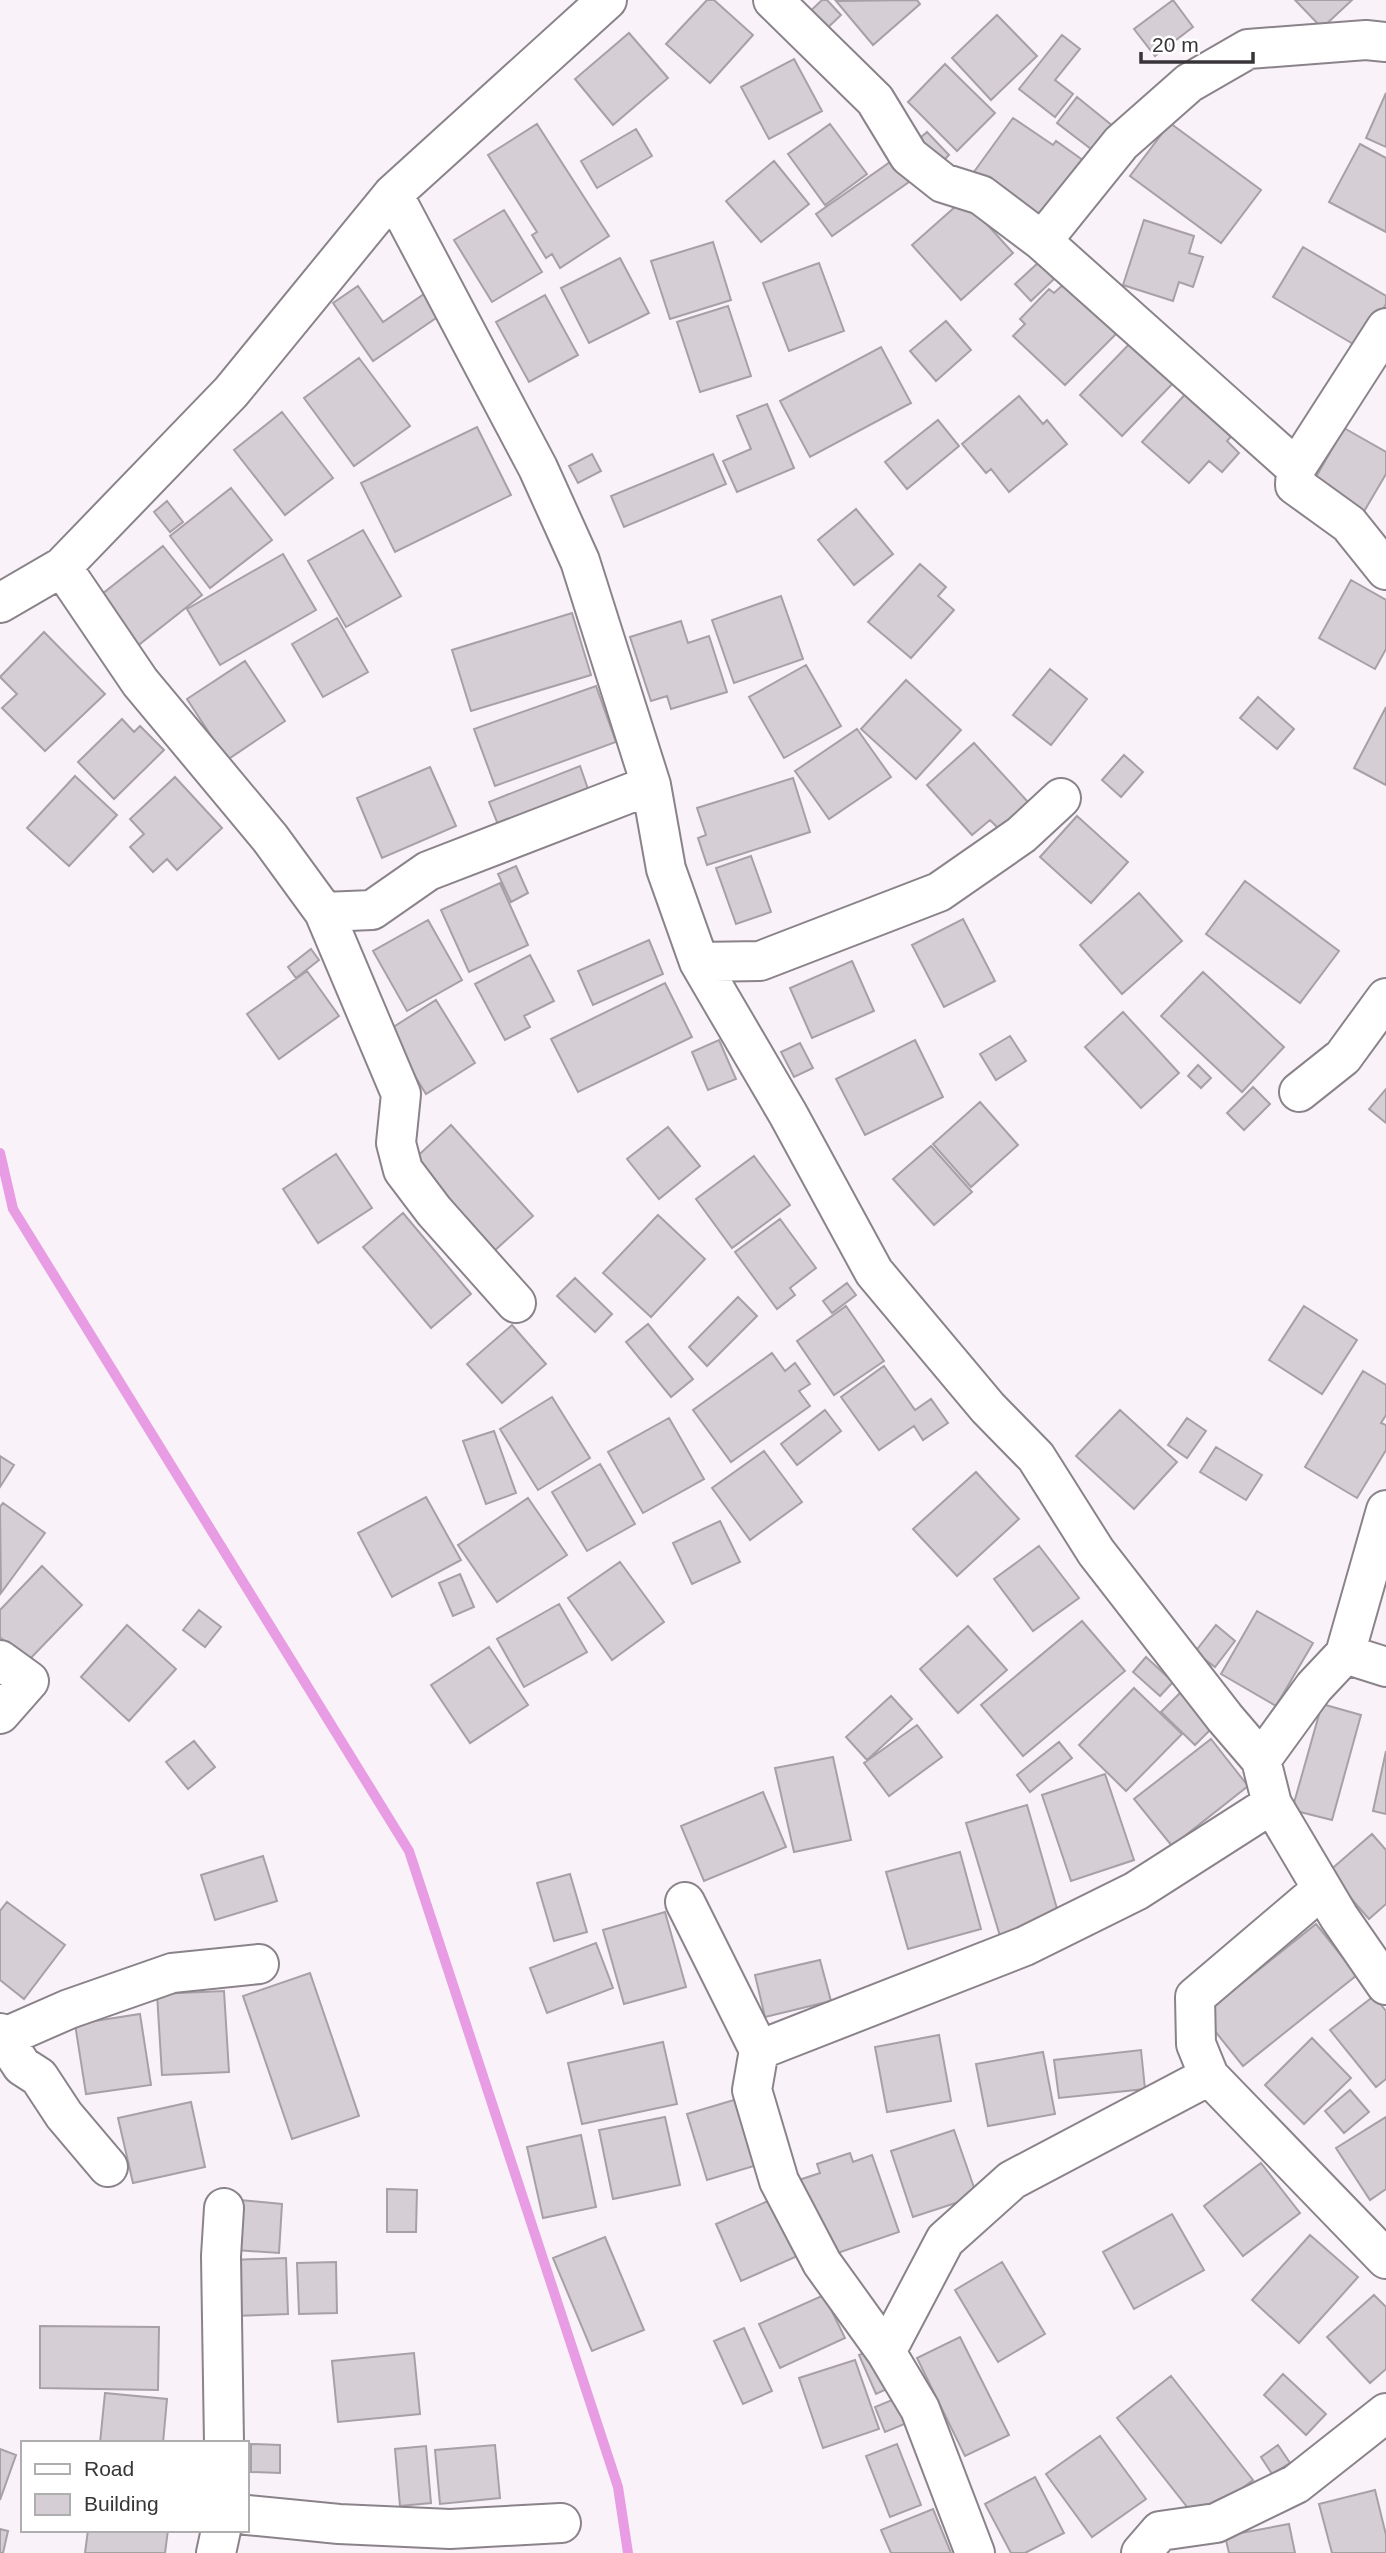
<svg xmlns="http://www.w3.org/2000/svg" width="1386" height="2553" font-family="Helvetica,sans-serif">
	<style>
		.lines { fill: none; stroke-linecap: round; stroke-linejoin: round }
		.stream { stroke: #e89ce3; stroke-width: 10 }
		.building { fill: #d5ced4; stroke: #a7a0a6; stroke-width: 2 }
		.minor-casing { stroke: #8a8389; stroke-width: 42 }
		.minor { stroke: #fff; stroke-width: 38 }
	</style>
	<rect width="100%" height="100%" fill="#f9f2f8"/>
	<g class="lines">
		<path class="stream" d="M 0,1153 L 13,1209 L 409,1851 L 618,2487 L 628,2553"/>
	</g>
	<path class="building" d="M 707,0 L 714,0 L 753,35 L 710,83 L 666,44 Z
		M 822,0 L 827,0 L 841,15 L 820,35 L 804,17 Z
		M 917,0 L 920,4 L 873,45 L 836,1 Z
		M 1173,0 L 1193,27 L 1155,56 L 1134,29 Z
		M 1295,0 L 1352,0 L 1322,28 Z
		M 997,15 L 1037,56 L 991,100 L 952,58 Z
		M 629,33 L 668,78 L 613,125 L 575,79 Z
		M 1062,35 L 1080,49 L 1055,80 L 1073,94 L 1055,117 L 1019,89 Z
		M 794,59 L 822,111 L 769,139 L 741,87 Z
		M 945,64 L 995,113 L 957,151 L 908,102 Z
		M 1386,93 L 1386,147 L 1366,138 Z
		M 1077,97 L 1114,127 L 1095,152 L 1057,123 Z
		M 1013,118 L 1053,145 L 1056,141 L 1084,161 L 1039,224 L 971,176 Z
		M 1170,123 L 1261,190 L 1221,243 L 1130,176 Z
		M 537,124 L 609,236 L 560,268 L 552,254 L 546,258 L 532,235 L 537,232 L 488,155 Z
		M 830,124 L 867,174 L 825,205 L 788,154 Z
		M 636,129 L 652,156 L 597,188 L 581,161 Z
		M 927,132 L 949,155 L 935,169 L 912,145 Z
		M 1360,144 L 1386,158 L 1386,232 L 1329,202 Z
		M 893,160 L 909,182 L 832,236 L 816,214 Z
		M 774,161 L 809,204 L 761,242 L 726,201 Z
		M 964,199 L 1013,253 L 961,300 L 912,245 Z
		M 504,210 L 542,272 L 492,302 L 454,240 Z
		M 1144,220 L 1194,236 L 1189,253 L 1203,257 L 1193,287 L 1179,282 L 1173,301 L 1123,285 Z
		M 713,242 L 731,300 L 670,319 L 651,261 Z
		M 1303,247 L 1386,296 L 1386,304 L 1360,348 L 1273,297 Z
		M 620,258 L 649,313 L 589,343 L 561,288 Z
		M 1039,262 L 1054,279 L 1031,301 L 1015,284 Z
		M 819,263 L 844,331 L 789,351 L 763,283 Z
		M 1066,282 L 1118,332 L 1065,385 L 1013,336 L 1025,324 L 1020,319 L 1049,289 L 1054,293 Z
		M 358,286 L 383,322 L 427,292 L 442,314 L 373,361 L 333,303 Z
		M 545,295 L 578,355 L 529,382 L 496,322 Z
		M 728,306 L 751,376 L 700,392 L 677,322 Z
		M 946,321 L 971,350 L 936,381 L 910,351 Z
		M 1137,336 L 1179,377 L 1122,436 L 1080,395 Z
		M 881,347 L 911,403 L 810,457 L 780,401 Z
		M 359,358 L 410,426 L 354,466 L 304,398 Z
		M 1188,391 L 1235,432 L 1227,441 L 1239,453 L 1222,472 L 1209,461 L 1189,483 L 1142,442 Z
		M 1019,396 L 1043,424 L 1047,420 L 1067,444 L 1009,492 L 991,469 L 986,473 L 962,444 Z
		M 767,404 L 794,468 L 737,492 L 723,461 L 751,449 L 737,416 Z
		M 282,412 L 333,478 L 285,515 L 234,450 Z
		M 938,420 L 959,446 L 907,489 L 885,462 Z
		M 477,427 L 511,495 L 395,552 L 361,483 Z
		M 1344,428 L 1386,452 L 1386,474 L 1359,520 L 1308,491 Z
		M 592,454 L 601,471 L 578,483 L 569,466 Z
		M 713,454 L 726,484 L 624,527 L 611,496 Z
		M 231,488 L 272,540 L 210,588 L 170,536 Z
		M 167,501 L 183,522 L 170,532 L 154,512 Z
		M 856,509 L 893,554 L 854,585 L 818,540 Z
		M 363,530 L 401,596 L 346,627 L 308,561 Z
		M 163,546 L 202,595 L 136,647 L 97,598 Z
		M 283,554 L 316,610 L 220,665 L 187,609 Z
		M 920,564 L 946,587 L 938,596 L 954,610 L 911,658 L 868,622 Z
		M 1351,580 L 1386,600 L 1386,649 L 1375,669 L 1319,638 Z
		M 781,596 L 803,659 L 734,683 L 712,620 Z
		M 572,613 L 591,675 L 471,711 L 452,650 Z
		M 337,618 L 368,672 L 323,697 L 292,644 Z
		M 681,621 L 688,643 L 709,636 L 727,692 L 671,709 L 667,696 L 651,701 L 630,637 Z
		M 44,632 L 105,694 L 45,751 L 2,708 L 17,694 L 0,677 Z
		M 245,661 L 285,721 L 227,760 L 187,699 Z
		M 806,665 L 841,726 L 784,758 L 749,697 Z
		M 1050,669 L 1087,699 L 1051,745 L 1013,715 Z
		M 906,680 L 961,730 L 916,779 L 861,729 Z
		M 596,686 L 616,742 L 495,786 L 474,729 Z
		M 1258,697 L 1294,729 L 1277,749 L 1240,718 Z
		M 1386,707 L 1386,785 L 1354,768 Z
		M 122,719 L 134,732 L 140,726 L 164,750 L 114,799 L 78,762 Z
		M 857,729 L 891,777 L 829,819 L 795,771 Z
		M 974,743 L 1028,802 L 999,829 L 990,820 L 972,835 L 927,785 Z
		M 1124,755 L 1143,772 L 1121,797 L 1102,780 Z
		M 580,766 L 589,792 L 499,827 L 489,802 Z
		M 430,767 L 456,826 L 382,858 L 357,798 Z
		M 75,776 L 117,815 L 69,866 L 27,828 Z
		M 175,777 L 222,828 L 177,870 L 167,859 L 153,872 L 130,847 L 144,834 L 130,819 Z
		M 793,778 L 810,832 L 707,865 L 698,838 L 706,835 L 697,808 Z
		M 1077,816 L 1128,862 L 1091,903 L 1040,857 Z
		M 751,856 L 771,912 L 736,924 L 716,868 Z
		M 516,866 L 528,893 L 511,902 L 498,874 Z
		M 1245,881 L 1339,951 L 1300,1003 L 1206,934 Z
		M 500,883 L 528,945 L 469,972 L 441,910 Z
		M 1139,893 L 1182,941 L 1122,994 L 1080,945 Z
		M 963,919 L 995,981 L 944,1007 L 912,945 Z
		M 428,920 L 462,980 L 407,1011 L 373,951 Z
		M 649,940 L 663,974 L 593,1005 L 578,971 Z
		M 311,949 L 319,960 L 296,978 L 288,967 Z
		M 530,955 L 554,1001 L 524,1016 L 530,1027 L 505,1040 L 475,984 Z
		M 852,961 L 874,1011 L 812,1038 L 790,988 Z
		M 307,971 L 339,1016 L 279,1059 L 247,1014 Z
		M 1203,972 L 1284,1047 L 1242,1092 L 1161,1016 Z
		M 665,983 L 692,1037 L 578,1092 L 551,1039 Z
		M 436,1000 L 475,1063 L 426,1094 L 387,1031 Z
		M 1123,1012 L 1179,1073 L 1141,1108 L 1085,1047 Z
		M 1010,1036 L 1026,1061 L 996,1080 L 980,1054 Z
		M 719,1040 L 736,1079 L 708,1090 L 692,1052 Z
		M 915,1040 L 943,1097 L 865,1135 L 836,1079 Z
		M 800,1043 L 813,1068 L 794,1077 L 781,1052 Z
		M 1198,1065 L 1211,1078 L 1201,1088 L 1188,1076 Z
		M 1253,1087 L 1270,1104 L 1244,1130 L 1227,1113 Z
		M 1386,1089 L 1386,1123 L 1369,1109 Z
		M 980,1102 L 1018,1145 L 971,1187 L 933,1144 Z
		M 451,1125 L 533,1216 L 493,1252 L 410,1163 Z
		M 668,1127 L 700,1166 L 659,1199 L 627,1159 Z
		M 931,1146 L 972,1192 L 934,1225 L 893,1179 Z
		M 336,1154 L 372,1208 L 318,1243 L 283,1189 Z
		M 754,1156 L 790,1205 L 732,1248 L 696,1199 Z
		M 403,1213 L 471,1294 L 431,1328 L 363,1247 Z
		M 658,1215 L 705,1259 L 651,1317 L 603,1273 Z
		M 780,1219 L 816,1268 L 790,1288 L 795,1295 L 777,1309 L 735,1252 Z
		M 575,1278 L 612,1314 L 595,1332 L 557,1296 Z
		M 847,1283 L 856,1295 L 832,1313 L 823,1301 Z
		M 738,1297 L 757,1316 L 707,1366 L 689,1347 Z
		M 846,1306 L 884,1361 L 834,1395 L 797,1341 Z
		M 1304,1306 L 1357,1340 L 1322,1394 L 1269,1360 Z
		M 648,1324 L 693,1379 L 671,1397 L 626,1342 Z
		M 512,1325 L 546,1364 L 502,1403 L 467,1364 Z
		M 772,1353 L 785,1371 L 795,1363 L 810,1384 L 799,1391 L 810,1406 L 731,1462 L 693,1410 Z
		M 884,1366 L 915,1410 L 931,1399 L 948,1423 L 923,1440 L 914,1426 L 879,1450 L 841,1397 Z
		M 1363,1371 L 1386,1385 L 1386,1415 L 1381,1423 L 1386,1425 L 1386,1450 L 1357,1498 L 1305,1467 Z
		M 552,1397 L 590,1458 L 538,1490 L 500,1429 Z
		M 825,1410 L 841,1431 L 797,1465 L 781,1444 Z
		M 1120,1410 L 1177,1462 L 1134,1509 L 1076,1456 Z
		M 669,1418 L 704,1479 L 643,1513 L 608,1452 Z
		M 1187,1418 L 1206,1431 L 1187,1458 L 1168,1445 Z
		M 494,1431 L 516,1493 L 486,1504 L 463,1441 Z
		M 1216,1447 L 1262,1475 L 1246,1500 L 1200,1472 Z
		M 764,1451 L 802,1502 L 750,1540 L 712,1488 Z
		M 0,1456 L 14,1465 L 0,1487 Z
		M 600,1464 L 635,1524 L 587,1551 L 552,1492 Z
		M 976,1472 L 1019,1519 L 957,1576 L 913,1529 Z
		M 426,1497 L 461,1560 L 392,1597 L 358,1533 Z
		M 528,1498 L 567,1555 L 497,1602 L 458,1545 Z
		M 3,1503 L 45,1533 L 1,1593 L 0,1507 Z
		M 720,1521 L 740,1562 L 692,1584 L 673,1543 Z
		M 1039,1546 L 1079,1598 L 1033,1631 L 994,1579 Z
		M 620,1562 L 664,1622 L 612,1660 L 568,1598 Z
		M 42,1566 L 82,1605 L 26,1663 L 0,1637 L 0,1610 Z
		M 460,1574 L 474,1607 L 453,1616 L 439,1583 Z
		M 559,1604 L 587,1652 L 524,1687 L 497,1639 Z
		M 199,1610 L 221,1627 L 205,1647 L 183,1630 Z
		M 1257,1611 L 1313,1643 L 1276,1706 L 1221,1674 Z
		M 1082,1621 L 1125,1671 L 1023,1756 L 981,1705 Z
		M 127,1625 L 176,1669 L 129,1721 L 81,1677 Z
		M 1216,1625 L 1235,1641 L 1215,1667 L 1195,1652 Z
		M 968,1626 L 1007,1670 L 958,1713 L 920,1669 Z
		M 489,1647 L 528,1705 L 470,1743 L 431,1685 Z
		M 1146,1657 L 1173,1682 L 1160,1696 L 1133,1672 Z
		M 1134,1688 L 1182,1734 L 1126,1791 L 1079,1745 Z
		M 1180,1693 L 1214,1726 L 1195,1745 L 1161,1712 Z
		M 891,1696 L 912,1719 L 867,1760 L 846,1737 Z
		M 1322,1704 L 1361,1715 L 1332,1820 L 1292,1810 Z
		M 917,1725 L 942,1757 L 889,1796 L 864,1763 Z
		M 1211,1739 L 1248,1786 L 1172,1846 L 1134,1799 Z
		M 194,1741 L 215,1767 L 188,1789 L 166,1762 Z
		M 1059,1742 L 1072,1758 L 1030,1792 L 1017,1775 Z
		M 1386,1751 L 1386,1814 L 1373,1811 Z
		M 833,1757 L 851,1840 L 794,1852 L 775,1768 Z
		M 1105,1774 L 1134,1860 L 1071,1881 L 1042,1795 Z
		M 763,1792 L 786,1847 L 704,1881 L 681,1826 Z
		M 1027,1805 L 1060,1919 L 1000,1936 L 966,1823 Z
		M 1372,1834 L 1386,1850 L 1386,1904 L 1369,1919 L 1328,1872 Z
		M 960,1852 L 981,1929 L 908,1949 L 886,1872 Z
		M 263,1856 L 277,1901 L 215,1920 L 201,1875 Z
		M 570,1874 L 587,1932 L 554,1941 L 537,1883 Z
		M 7,1902 L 65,1945 L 24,1999 L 0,1980 L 0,1911 Z
		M 665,1912 L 686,1987 L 624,2004 L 603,1930 Z
		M 1316,1924 L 1357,1975 L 1243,2066 L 1202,2015 Z
		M 596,1943 L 613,1988 L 547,2013 L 530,1968 Z
		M 820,1960 L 831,2001 L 765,2017 L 755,1975 Z
		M 310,1973 L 359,2116 L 292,2139 L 243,1996 Z
		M 224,1991 L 229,2072 L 162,2075 L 157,1994 Z
		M 1374,1996 L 1386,2011 L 1386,2079 L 1376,2087 L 1330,2030 Z
		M 140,2014 L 151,2085 L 86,2094 L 75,2024 Z
		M 939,2035 L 951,2101 L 887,2112 L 875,2047 Z
		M 1312,2038 L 1351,2078 L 1304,2124 L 1265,2085 Z
		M 663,2042 L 677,2104 L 582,2124 L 568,2063 Z
		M 1141,2050 L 1145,2089 L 1059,2098 L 1054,2060 Z
		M 1043,2052 L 1055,2114 L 988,2126 L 976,2064 Z
		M 1350,2090 L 1369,2112 L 1344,2133 L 1325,2111 Z
		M 744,2097 L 764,2163 L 707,2180 L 687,2114 Z
		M 191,2102 L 205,2167 L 133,2183 L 118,2118 Z
		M 665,2117 L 680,2185 L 613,2199 L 599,2130 Z
		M 1386,2117 L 1386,2189 L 1370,2200 L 1336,2148 Z
		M 954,2130 L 977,2196 L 913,2217 L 891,2151 Z
		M 581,2135 L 596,2207 L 543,2218 L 527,2147 Z
		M 850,2153 L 853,2162 L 872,2155 L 899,2232 L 826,2257 L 799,2180 L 820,2173 L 817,2164 Z
		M 1261,2163 L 1300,2213 L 1243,2256 L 1204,2206 Z
		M 387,2189 L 417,2190 L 416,2232 L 387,2232 Z
		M 777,2197 L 802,2254 L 741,2281 L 716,2224 Z
		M 240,2200 L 282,2204 L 279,2253 L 236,2250 Z
		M 1172,2214 L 1204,2270 L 1134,2309 L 1103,2252 Z
		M 1310,2235 L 1358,2277 L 1299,2343 L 1252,2300 Z
		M 605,2237 L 644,2330 L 592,2351 L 553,2258 Z
		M 286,2258 L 288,2314 L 232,2316 L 230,2260 Z
		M 336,2262 L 337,2313 L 299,2314 L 297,2263 Z
		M 1002,2262 L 1045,2334 L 998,2362 L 955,2290 Z
		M 824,2295 L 845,2338 L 780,2368 L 759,2324 Z
		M 1374,2295 L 1386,2307 L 1386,2369 L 1370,2383 L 1327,2337 Z
		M 40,2326 L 159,2327 L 158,2390 L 40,2388 Z
		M 744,2328 L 772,2391 L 743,2404 L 714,2341 Z
		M 960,2337 L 1009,2435 L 965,2456 L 917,2358 Z
		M 873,2349 L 889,2388 L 876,2394 L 859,2355 Z
		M 414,2353 L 420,2414 L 338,2422 L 332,2361 Z
		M 855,2360 L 879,2429 L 823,2448 L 799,2378 Z
		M 1283,2374 L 1326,2414 L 1306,2435 L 1264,2395 Z
		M 1171,2376 L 1253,2480 L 1199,2522 L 1117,2418 Z
		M 105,2393 L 167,2399 L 163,2443 L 100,2443 Z
		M 897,2398 L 907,2423 L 885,2432 L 875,2407 Z
		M 1100,2436 L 1146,2499 L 1092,2537 L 1046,2474 Z
		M 251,2444 L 280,2445 L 280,2473 L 251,2472 Z
		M 897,2444 L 921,2505 L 890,2517 L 866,2456 Z
		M 495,2445 L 500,2498 L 440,2504 L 435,2450 Z
		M 1278,2445 L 1290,2463 L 1272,2474 L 1261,2457 Z
		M 426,2446 L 431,2503 L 400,2506 L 395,2449 Z
		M 0,2449 L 16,2455 L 0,2500 Z
		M 1035,2477 L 1064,2533 L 1025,2553 L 1011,2553 L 985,2504 Z
		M 1375,2490 L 1386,2535 L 1386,2553 L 1332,2553 L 1319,2504 Z
		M 933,2509 L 951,2553 L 891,2553 L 881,2530 Z
		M 1289,2524 L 1295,2553 L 1229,2553 L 1225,2536 Z
		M 0,2529 L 8,2531 L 3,2553 L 0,2553 Z
		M 88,2530 L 168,2530 L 165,2553 L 85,2553 Z"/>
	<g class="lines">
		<defs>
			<path id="minor" d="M 773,0 L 875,100 L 909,156 L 943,183 L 981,195 L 1042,241 L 1296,468 L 1295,485 L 1349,524 L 1386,570
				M 393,194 L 538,468 L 580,561 L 651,785 L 666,869 L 699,962 L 788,1114 L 874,1272 L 988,1408 L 1036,1457 L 1096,1552 L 1225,1718 L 1261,1760 L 1272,1804 L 1339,1917 L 1386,1985
				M 1042,241 L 1121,143 L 1189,83 L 1248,49 L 1366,40 L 1386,42
				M 1296,468 L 1386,328
				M 62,567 L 140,682 L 270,838 L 324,912 L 401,1094 L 396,1143 L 403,1170 L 434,1211 L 516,1303
				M 0,603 L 62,567 L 231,392 L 393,194 L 607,0
				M 324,912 L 372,910 L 428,871 L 651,785
				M 699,962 L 760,961 L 939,892 L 1021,835 L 1061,798
				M 1299,1092 L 1343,1057 L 1386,998
				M 1345,1654 L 1386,1667
				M 0,1660 L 29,1681 L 0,1714
				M 1261,1760 L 1314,1687 L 1345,1654 L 1386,1510
				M 1322,1889 L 1195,1997 L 1196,2044 L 1209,2076 L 1386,2259
				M 685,1902 L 759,2050 L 752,2090 L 779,2181 L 822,2263 L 886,2352 L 920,2409 L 975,2553
				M 0,2033 L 22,2066 L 39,2077 L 64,2115 L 108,2167
				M 5,2037 L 69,2009 L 172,1973 L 259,1964
				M 759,2050 L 1025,1946 L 1136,1891 L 1272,1804
				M 224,2208 L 221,2256 L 224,2443
				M 886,2352 L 945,2240 L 1012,2180 L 1209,2076
				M 247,2515 L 339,2524 L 450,2529 L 561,2523
				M 216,2553 L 221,2530
				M 1141,2553 L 1160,2531 L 1216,2523 L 1296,2484 L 1386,2413"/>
		</defs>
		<use href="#minor" class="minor-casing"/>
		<use href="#minor" class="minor"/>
	</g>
	<rect x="21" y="2441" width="228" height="91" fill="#ffffff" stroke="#afaeaf" stroke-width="2"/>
	<rect x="35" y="2464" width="35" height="10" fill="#ffffff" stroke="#afaeaf" stroke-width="2"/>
	<text x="84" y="2476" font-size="21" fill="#383538">Road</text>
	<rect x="35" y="2494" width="35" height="21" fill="#d5ced4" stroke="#afaeaf" stroke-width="2"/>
	<text x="84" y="2511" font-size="21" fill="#383538">Building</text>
	<path d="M1141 52v10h112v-10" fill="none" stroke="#383538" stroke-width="3.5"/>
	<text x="1152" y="52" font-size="21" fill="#383538" stroke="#ffffff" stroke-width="5" paint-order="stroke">20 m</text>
</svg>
